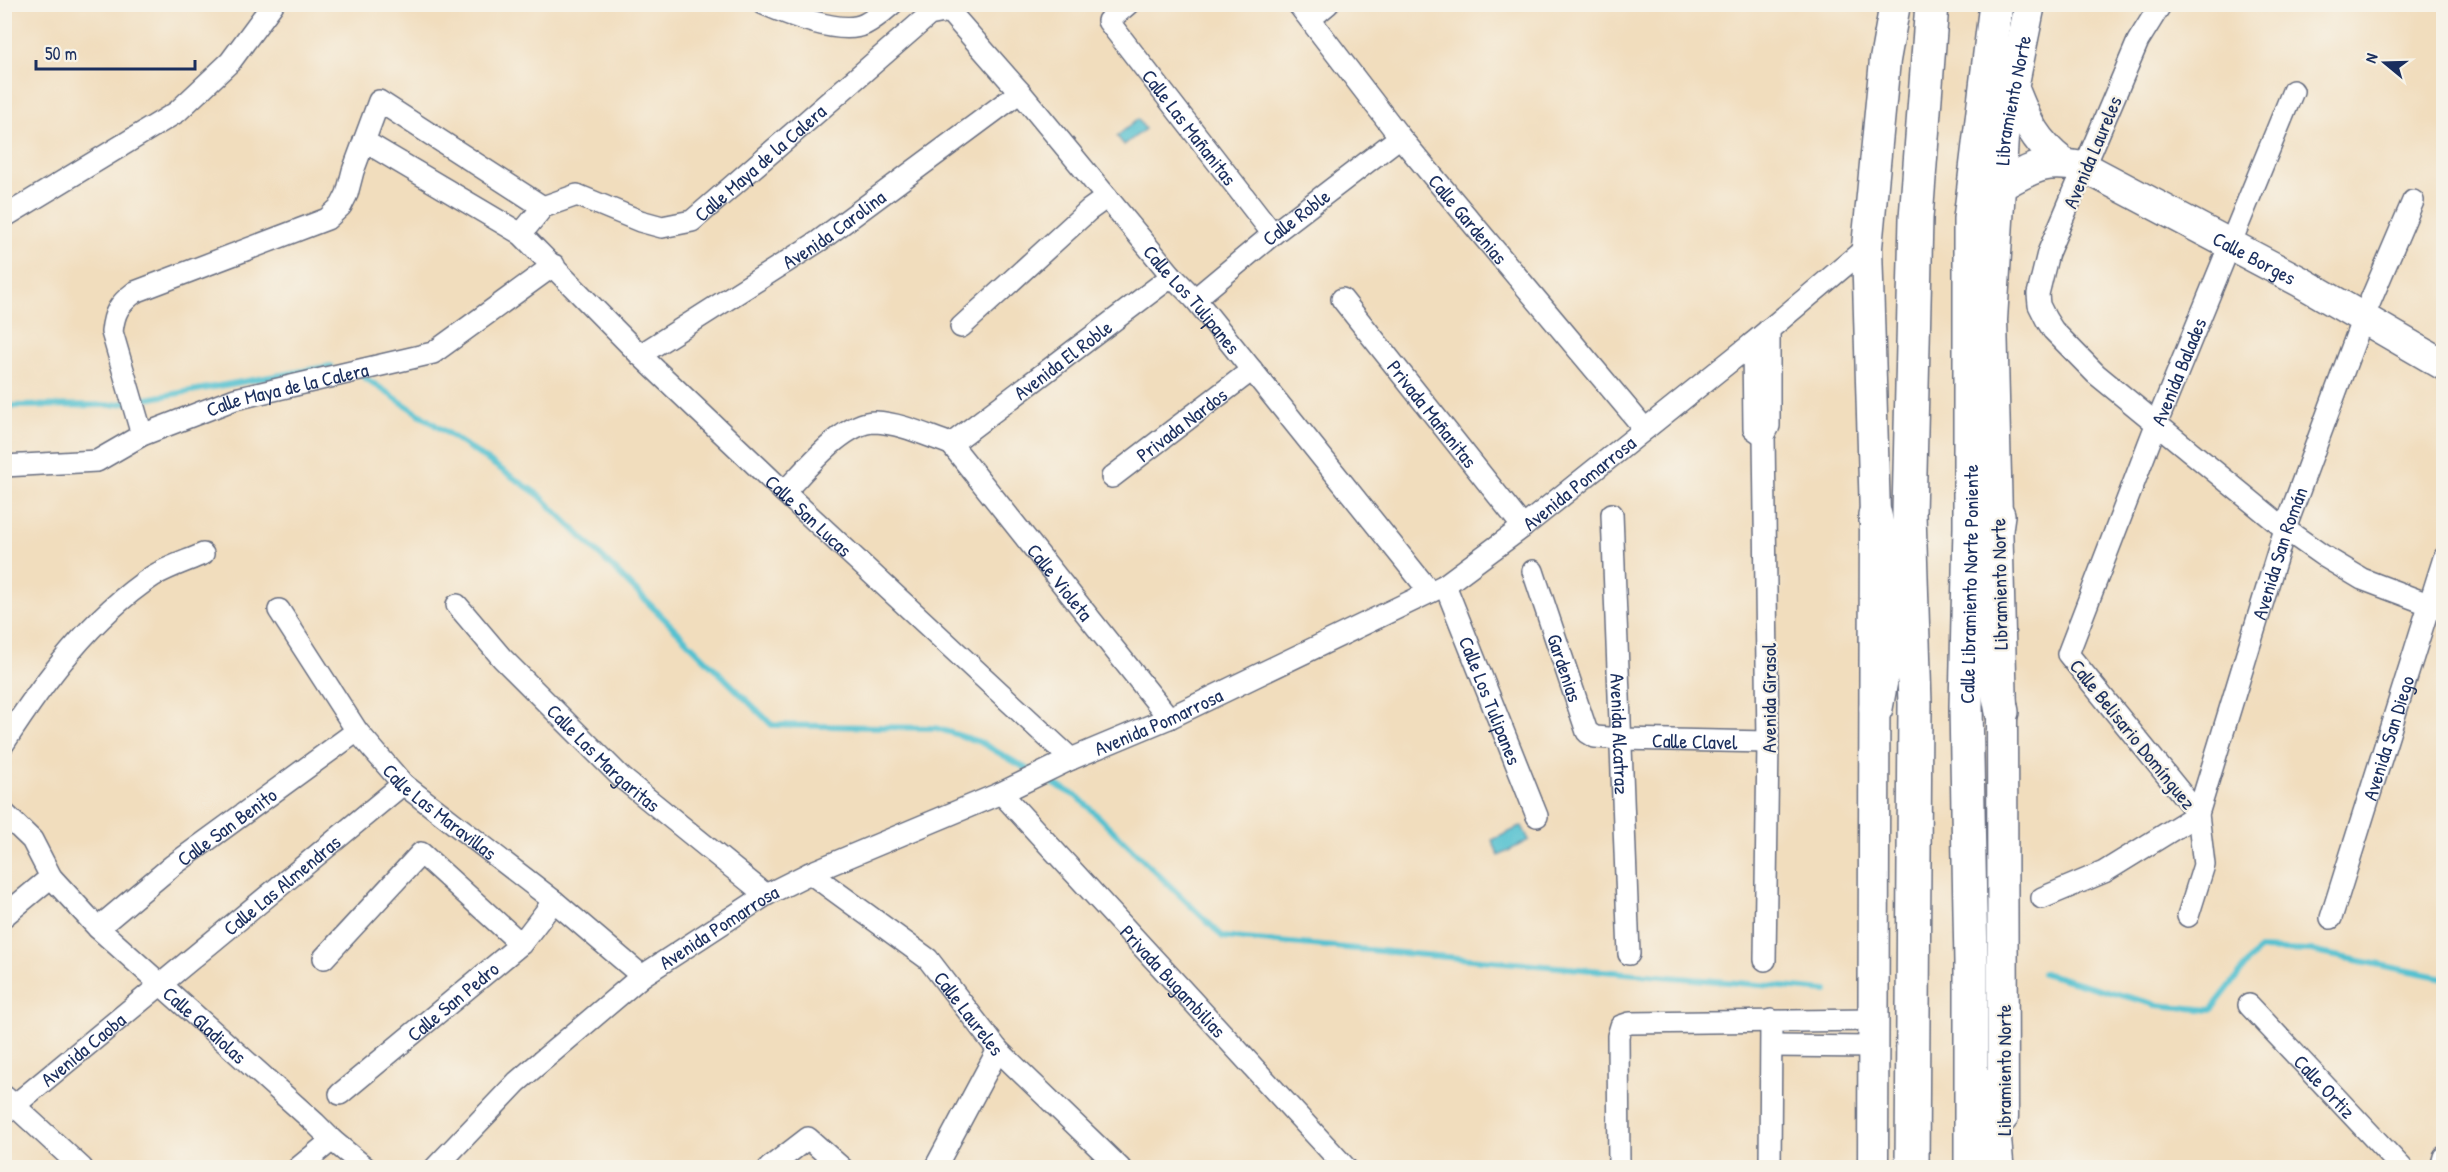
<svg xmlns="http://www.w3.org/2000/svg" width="2448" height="1172" font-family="'Patrick Hand',sans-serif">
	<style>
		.water { fill: #55c1d0; stroke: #387897; stroke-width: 1.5 }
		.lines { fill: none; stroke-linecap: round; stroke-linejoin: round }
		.stream { stroke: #55c1d0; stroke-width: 6 }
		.street-casing { stroke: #666c7f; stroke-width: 24 }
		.secondary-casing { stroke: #666c7f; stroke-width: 33 }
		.highway-casing { stroke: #666c7f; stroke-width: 36 }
		.street { stroke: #fff; stroke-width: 21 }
		.secondary { stroke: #fff; stroke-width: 30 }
		.highway { stroke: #fff; stroke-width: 33 }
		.labels { text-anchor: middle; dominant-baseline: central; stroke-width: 4.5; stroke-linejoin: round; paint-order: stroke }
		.street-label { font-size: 20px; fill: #1b2f5e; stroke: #f7f3e8 }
	</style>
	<rect width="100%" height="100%" fill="#f7f3e8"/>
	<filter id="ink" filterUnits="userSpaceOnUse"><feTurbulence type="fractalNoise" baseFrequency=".0167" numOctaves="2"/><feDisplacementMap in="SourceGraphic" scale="12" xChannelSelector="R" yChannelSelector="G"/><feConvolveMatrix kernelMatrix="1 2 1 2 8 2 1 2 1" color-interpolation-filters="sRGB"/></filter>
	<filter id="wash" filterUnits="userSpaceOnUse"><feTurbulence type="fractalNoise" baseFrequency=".008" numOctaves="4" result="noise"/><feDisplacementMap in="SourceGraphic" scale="24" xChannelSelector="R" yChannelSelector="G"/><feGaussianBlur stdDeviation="1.35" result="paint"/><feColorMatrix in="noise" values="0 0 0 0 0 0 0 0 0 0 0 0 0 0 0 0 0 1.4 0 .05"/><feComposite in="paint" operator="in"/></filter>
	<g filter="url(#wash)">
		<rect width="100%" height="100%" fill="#f1ddbd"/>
		<path class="water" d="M 1138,119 L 1145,129 L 1124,145 L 1117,136 Z
			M 1522,826 L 1529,840 L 1499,856 L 1492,840 Z"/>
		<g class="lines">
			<path class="stream" d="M 361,375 L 539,495 L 772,725 L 936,728 L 980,742 L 1034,773
				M 4,406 L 112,405 L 331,366
				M 1043,778 L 1078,797 L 1223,937 L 1827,991
				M 2043,973 L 2157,1005 L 2211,1010 L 2259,949 L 2311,951 L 2444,978"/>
		</g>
	</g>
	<g filter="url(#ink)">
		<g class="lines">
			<defs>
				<g id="street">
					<path d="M 764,4 C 787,14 842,36 865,24 C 875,19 884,11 892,4"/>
					<path id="s1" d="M 1128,4 L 1108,21 L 1273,234"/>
					<path id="s2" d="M 1298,4 L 1400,137 L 1644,428"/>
					<path d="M 2161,4 L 2138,41 L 2048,253 L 2038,294 L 2039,305 L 2046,319 L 2053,330 L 2096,374 L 2285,529 L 2322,555 L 2362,579 L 2444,610"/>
					<path d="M 1310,19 L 1328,4"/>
					<path id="s3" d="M 364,141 L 521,234 L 640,355 L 784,492 L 1071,759"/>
					<path d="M 4,217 L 177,112 L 230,62 L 273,4"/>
					<path id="s4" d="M 521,234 L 543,207 L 577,195 L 640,221 L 662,227 L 692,221 L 929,15 L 949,11 L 1020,92 L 1172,276 L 1195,299 L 1430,592"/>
					<path id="s5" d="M 1195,299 L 1273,234 L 1400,137"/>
					<path id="s6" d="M 1342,299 L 1523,527"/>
					<path d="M 961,327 L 1089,210 L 1107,197"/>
					<path d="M 1753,343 L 1754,429 L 1764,436"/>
					<path id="s7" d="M 640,355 L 819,241 L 1020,92"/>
					<path d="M 142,435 L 112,332 C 114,312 119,304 135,292 L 327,219 L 341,206 L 347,194 L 353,171 L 379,101 L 543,207"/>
					<path id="s8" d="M 951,444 L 1169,718"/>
					<path id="s9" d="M 951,444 L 1172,276"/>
					<path id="s10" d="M 4,466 L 97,461 L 142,435 L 235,399 L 433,353 L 554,265"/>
					<path id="s11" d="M 1112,477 L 1252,370"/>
					<path d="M 784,492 C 805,471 843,422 875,422 C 901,423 927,436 951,444"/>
					<path id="s12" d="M 1612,514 L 1629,954"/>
					<path id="s13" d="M 1533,571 L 1587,732 L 1595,737 L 1621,739 L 1768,742"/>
					<path id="s14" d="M 1445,585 L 1537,816"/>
					<path id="s15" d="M 457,605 L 502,658 L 622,778 L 766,895"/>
					<path id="s16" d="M 279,610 L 357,731 L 403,784 L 554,901 L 642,976"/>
					<path d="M 4,743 C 44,681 91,617 153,576 C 168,567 187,561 203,554"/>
					<path id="s17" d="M 1001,793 L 1346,1168"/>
					<path id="s18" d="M 4,813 L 32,840 L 51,877 L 98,928 L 315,1123 L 332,1140 L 366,1168"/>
					<path id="s19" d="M 810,873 L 928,959 L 998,1050 L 1120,1168"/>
					<path id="s20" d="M 2042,898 L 2104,872 L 2198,814 L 2068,654 L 2156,425 L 2293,91"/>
					<path d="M 4,916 L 51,877"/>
					<path id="s21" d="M 2188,916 L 2204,865 L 2198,814 L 2285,529 L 2363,318 L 2413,201"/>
					<path id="s22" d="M 2331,918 L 2444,558"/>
					<path id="s23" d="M 98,928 L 172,866 L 357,731"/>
					<path d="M 324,958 L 421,853 L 521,944"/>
					<path d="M 1765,960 L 1768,742 L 1764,436 L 1769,426 L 1769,329"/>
					<path id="s24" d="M 2249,1005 L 2402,1168"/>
					<path d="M 1772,1046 L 1873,1047"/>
					<path id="s25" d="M 340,1094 L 521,944 L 554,901"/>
					<path d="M 5,1097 L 82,1168"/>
					<path id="s26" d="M 4,1114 L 403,784"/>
					<path d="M 298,1168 L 332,1140"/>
					<path id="s27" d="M 435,1168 L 517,1082 L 642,976 L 766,895 L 810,873 L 1001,793 L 1071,759 L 1169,718 L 1445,585 L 1523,527 L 1753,343 L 1867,247"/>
					<path d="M 769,1168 L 808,1138 L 842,1168"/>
					<path d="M 935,1168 L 998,1050"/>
					<path d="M 1619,1168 L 1618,1036 L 1621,1026 L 1630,1023 L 1873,1020"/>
					<path d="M 1770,1168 L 1771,1020"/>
					<path d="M 2441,1168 L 2444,1157"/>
				</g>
				<g id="secondary">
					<path d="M 2013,87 C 2027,121 2032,138 2062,162"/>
					<path id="s28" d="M 2000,186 C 2035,166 2046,159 2086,168 L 2301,282 L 2444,365"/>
					<path id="s29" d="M 2003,1117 L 2002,712 L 1992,320 L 2003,137 L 2030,4"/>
					<path d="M 1873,1168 L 1875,515 L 1867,247 L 1885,60 L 1895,4"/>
				</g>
				<g id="highway">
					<path d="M 1875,515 L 1896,616"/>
					<path d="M 1987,593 L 1998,515"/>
					<path d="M 1982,608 L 2002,712"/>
					<path d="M 1876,708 L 1897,593"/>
					<path d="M 1990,1086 L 1997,1168"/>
					<path d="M 1912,1168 L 1915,704 L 1909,514 L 1916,218 L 1932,4"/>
					<path id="s30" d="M 1971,1168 L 1971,963 L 1966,707 L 1970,527 L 1970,219 L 1996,4"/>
				</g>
			</defs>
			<use href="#street" class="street-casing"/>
			<use href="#secondary" class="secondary-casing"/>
			<use href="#highway" class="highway-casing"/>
			<use href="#street" class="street"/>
			<use href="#secondary" class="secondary"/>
			<use href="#highway" class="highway"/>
		</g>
	</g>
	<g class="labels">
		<g class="street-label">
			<text stroke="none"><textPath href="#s29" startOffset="1018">Libramiento Norte</textPath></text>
			<text stroke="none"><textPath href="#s1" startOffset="160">Calle Las Mañanitas</textPath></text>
			<text transform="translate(2092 152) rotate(-67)">Avenida Laureles</text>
			<text stroke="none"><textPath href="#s4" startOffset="282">Calle Maya de la Calera</textPath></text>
			<text stroke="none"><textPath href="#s5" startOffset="130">Calle Roble</textPath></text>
			<text stroke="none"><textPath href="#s2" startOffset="274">Calle Gardenias</textPath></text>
			<text stroke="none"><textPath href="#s7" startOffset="231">Avenida Carolina</textPath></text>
			<text stroke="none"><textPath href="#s28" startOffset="282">Calle Borges</textPath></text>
			<text stroke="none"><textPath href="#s4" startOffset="904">Calle Los Tulipanes</textPath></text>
			<text stroke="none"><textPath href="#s9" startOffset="140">Avenida El Roble</textPath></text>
			<text stroke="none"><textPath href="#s20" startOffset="687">Avenida Balades</textPath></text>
			<text stroke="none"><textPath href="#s10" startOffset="298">Calle Maya de la Calera</textPath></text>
			<text stroke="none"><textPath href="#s6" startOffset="146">Privada Mañanitas</textPath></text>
			<text stroke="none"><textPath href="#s11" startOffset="87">Privada Nardos</textPath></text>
			<text stroke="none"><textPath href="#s27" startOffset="1346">Avenida Pomarrosa</textPath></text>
			<text stroke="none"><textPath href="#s3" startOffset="585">Calle San Lucas</textPath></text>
			<text stroke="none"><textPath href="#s21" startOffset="378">Avenida San Román</textPath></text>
			<text stroke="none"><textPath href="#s8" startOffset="176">Calle Violeta</textPath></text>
			<text transform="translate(1999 584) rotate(-91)">Libramiento Norte</text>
			<text stroke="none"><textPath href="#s30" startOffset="584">Calle Libramiento Norte Poniente</textPath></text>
			<text stroke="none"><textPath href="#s13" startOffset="102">Gardenias</textPath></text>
			<text transform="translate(1768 698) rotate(-90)">Avenida Girasol</text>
			<text stroke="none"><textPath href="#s14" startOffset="124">Calle Los Tulipanes</textPath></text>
			<text stroke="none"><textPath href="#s27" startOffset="860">Avenida Pomarrosa</textPath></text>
			<text stroke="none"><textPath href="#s12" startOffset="220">Avenida Alcatraz</textPath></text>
			<text transform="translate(2133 734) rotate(51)">Calle Belisario Domínguez</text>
			<text stroke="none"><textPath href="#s22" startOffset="189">Avenida San Diego</textPath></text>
			<text stroke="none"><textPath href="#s13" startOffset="279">Calle Clavel</textPath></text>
			<text stroke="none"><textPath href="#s15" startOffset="212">Calle Las Margaritas</textPath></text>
			<text stroke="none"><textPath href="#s16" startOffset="260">Calle Las Maravillas</textPath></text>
			<text stroke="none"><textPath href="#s23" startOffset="164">Calle San Benito</textPath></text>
			<text stroke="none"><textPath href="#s26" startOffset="360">Calle Las Almendras</textPath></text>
			<text stroke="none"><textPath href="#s27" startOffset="374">Avenida Pomarrosa</textPath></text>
			<text stroke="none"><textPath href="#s17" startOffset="255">Privada Bugambilias</textPath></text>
			<text stroke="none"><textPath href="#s25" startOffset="146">Calle San Pedro</textPath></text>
			<text stroke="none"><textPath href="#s19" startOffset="214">Calle Laureles</textPath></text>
			<text stroke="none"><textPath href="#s18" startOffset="294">Calle Gladiolas</textPath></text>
			<text stroke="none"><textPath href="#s26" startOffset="102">Avenida Caoba</textPath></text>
			<text transform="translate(2003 1070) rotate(-90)">Libramiento Norte</text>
			<text stroke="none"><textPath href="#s24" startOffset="111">Calle Ortiz</textPath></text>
		</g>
	</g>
	<rect width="2448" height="1172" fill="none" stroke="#f7f3e8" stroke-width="24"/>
	<g transform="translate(2385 63) rotate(289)" stroke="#f7f3e8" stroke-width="4.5" paint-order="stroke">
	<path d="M0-4.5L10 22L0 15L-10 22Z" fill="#1b2f5e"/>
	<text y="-9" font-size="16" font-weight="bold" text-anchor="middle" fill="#1b2f5e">N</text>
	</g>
	<path d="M36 60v9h159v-9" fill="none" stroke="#1b2f5e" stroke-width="3"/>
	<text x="45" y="60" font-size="18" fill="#1b2f5e" stroke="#f7f3e8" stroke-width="4.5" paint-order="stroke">50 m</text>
</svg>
